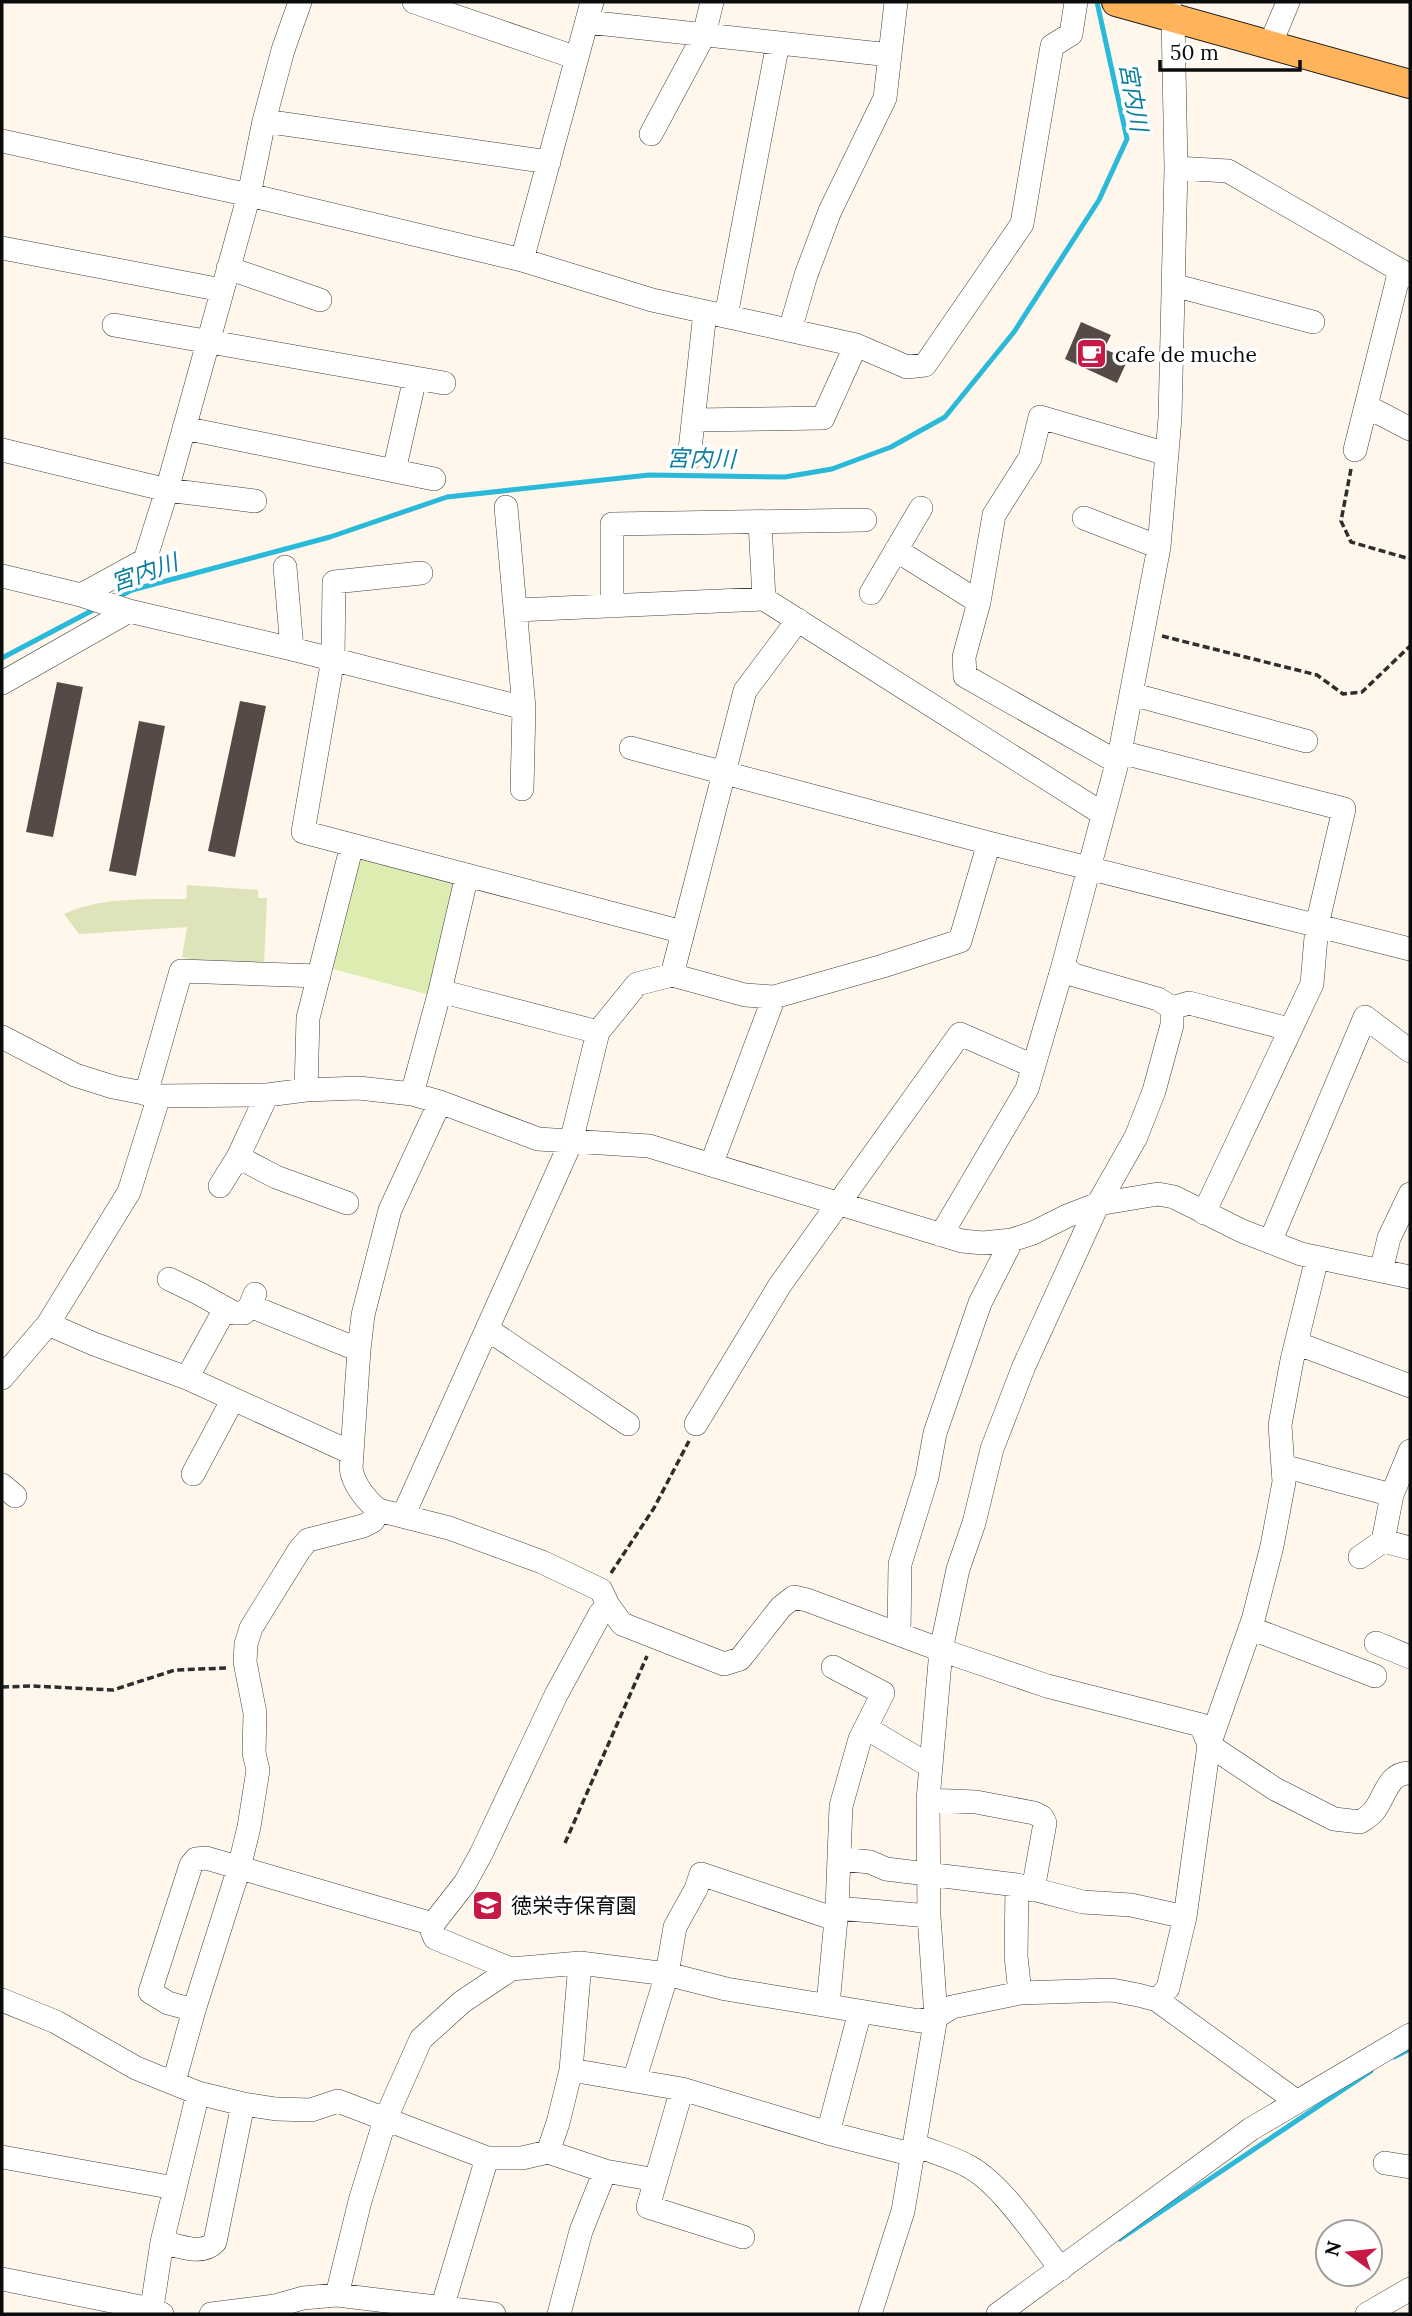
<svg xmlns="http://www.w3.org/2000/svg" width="1412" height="2316" font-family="Lora,'Noto Sans JP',serif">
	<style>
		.green { fill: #ddedb1 }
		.cemetery { fill: #dee3ba }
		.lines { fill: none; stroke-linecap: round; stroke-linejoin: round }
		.stream { stroke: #2ab9d9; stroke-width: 5 }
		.building { fill: #564a47 }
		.minor-casing { stroke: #3f3f3f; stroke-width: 24 }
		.major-casing { stroke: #1d1d1d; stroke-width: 30 }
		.path { stroke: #2e2e2e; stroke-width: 3.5; stroke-dasharray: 7 3.5; stroke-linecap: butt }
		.minor { stroke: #fff; stroke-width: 23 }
		.major { stroke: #ffb45b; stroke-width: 28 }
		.labels { text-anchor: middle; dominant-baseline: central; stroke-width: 7; stroke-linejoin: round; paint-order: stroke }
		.poi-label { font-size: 21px; fill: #0c0c0c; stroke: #fff; text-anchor: start }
		.water-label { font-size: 23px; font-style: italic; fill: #0b7fa0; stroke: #fff }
	</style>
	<rect width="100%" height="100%" fill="#fff7eb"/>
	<path class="green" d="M 369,855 L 448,876 L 458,891 L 430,995 L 329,968 L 357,864 Z"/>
	<path class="cemetery" d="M 187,885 L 258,890 L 258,898 L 267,898 L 264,964 L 194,960 L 182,957 L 187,927 L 79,934 L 64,914 C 99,897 147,899 186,899 Z"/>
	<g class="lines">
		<path class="stream" d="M 116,598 L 132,590 L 330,537 L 447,497 L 649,475 L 785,477 L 832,469 L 891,447 L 945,417 L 1014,332 L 1099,200 L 1127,139 L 1097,2
			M 2,658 L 95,609
			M 1394,2057 L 1410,2049
			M 1120,2239 L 1371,2071"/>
	</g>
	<path class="building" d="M 1081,322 L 1111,335 L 1104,349 L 1128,359 L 1117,383 L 1065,359 Z
		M 57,682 L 83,687 L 53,837 L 26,832 Z
		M 240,701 L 266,706 L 235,857 L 208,851 Z
		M 139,721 L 165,726 L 136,876 L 109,871 Z"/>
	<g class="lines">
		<defs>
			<path id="minor" d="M 414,2 L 577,58
				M 587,22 L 890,55
				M 1270,45 L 1288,2
				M 264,121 L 549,162
				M 651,134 L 704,35 L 712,2
				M 2,141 L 249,195 L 522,260 L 652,300 L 856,345 L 907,367 L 925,365 L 1022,224 L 1052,46 L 1071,34 L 1076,2
				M 1176,168 L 1228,171 L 1410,276
				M 2,248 L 222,290
				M 522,260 L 592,2
				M 228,268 L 320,300
				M 1173,285 L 1313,322
				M 726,316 L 778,43
				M 114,325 L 444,383
				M 790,330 L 806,275 L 830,211 L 885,98 L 896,2
				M 1366,406 L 1410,429
				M 693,420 L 823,418 L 856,345
				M 184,428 L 434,479
				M 2,450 L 167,490 L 255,501
				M 1355,450 L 1400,270
				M 689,459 L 705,312
				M 394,471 L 415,378
				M 506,507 L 524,708 L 522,789
				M 1084,518 L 1159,547
				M 760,522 L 764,599
				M 896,550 L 979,602
				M 285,567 L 292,649
				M 421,573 L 334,582 L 333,659 L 303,832 L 683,932
				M 2,576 L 81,595 L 129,611 L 292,649 L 524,708
				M 871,593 L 921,508
				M 81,595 L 145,560 L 167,490 L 249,195 L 264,121 L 283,50 L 300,2
				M 612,606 L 612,524 L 865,520
				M 517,610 L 764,599 L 1103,814
				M 2,683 L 129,611
				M 1131,694 L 1306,741
				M 631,748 L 989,843 L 1410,949
				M 1120,752 L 1344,809 L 1317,925 L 1312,984 L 1204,1213
				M 1117,762 L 965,676 L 964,657 L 979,602 L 994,515 L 1030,458 L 1040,417 L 1167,454
				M 672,975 L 745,691 L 798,620
				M 440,991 L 598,1032
				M 1172,1008 L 1189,1003 L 1289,1029
				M 2,1037 L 75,1075 L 113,1087 L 159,1096 L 267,1095 L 306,1090 L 359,1088 L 412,1094 L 440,1102 L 538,1139 L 649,1146 L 962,1241 L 983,1243 L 1012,1240 L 1033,1233 L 1067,1216 L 1098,1204 L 1158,1194 L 1174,1197 L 1242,1231 L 1301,1254 L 1410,1277
				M 306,1090 L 308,1018 L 352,845
				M 146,1094 L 181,971 L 319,976
				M 412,1094 L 440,991 L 467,875
				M 440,1102 L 390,1210 L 373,1276 L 363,1315 L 359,1350 L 351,1468 C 353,1484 366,1500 378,1510 L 449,1528 L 542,1562 L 601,1590 L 608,1605 L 622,1624 L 724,1664 L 740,1659 L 781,1607 L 794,1597 L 807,1600 L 941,1650 L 1047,1686 L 1201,1725 L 1209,1745 L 1275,1789 L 1334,1819 L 1360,1822 C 1365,1819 1370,1816 1374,1811 C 1385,1797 1388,1772 1410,1773
				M 238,1157 L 276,1177 L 347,1203
				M 711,1165 L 774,997
				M 220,1186 L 238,1157 L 267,1095
				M 941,1235 L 1027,1089 L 1063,966
				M 1270,1242 L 1365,1017 L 1410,1051
				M 1381,1271 L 1389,1238 L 1410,1194
				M 169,1279 L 198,1293 L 234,1313 L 244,1313 L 250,1306 L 255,1294
				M 250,1306 L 359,1350
				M 48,1324 L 94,1344 L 187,1378 L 352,1453
				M 487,1329 L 628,1424
				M 1296,1343 L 1410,1386
				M 2,1378 L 48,1324 L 129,1192 L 159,1096
				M 187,1378 L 225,1309
				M 696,1424 L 780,1285 L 960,1034 L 1033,1066
				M 1283,1466 L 1392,1495
				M 193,1474 L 233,1399
				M 2,1485 L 15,1496
				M 403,1516 L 571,1142 L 598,1032 L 637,984 L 672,975 L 745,995 L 774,997 L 883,966 L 960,941 L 989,843
				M 1383,1541 L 1410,1548
				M 1360,1557 L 1383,1541 L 1392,1495 L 1410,1451
				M 1250,1628 L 1375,1676
				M 899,1633 L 900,1564 L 927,1477 L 935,1433 L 980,1303 L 1012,1240
				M 1376,1643 L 1410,1657
				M 866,1728 L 930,1766
				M 928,1800 L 976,1802 L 1034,1813 L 1042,1817 L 1045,1823 L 1033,1890
				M 840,1859 L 870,1862 L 886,1869 L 1017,1885 L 1083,1902 L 1131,1905 L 1185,1917
				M 1017,1885 L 1016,1956 L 1020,1993
				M 837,1908 L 929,1916
				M 511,1969 L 435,1938 L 432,1931 L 433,1924 L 465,1883 L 481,1854 L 556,1695 L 600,1614 L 608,1605
				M 2,2000 L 56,2022 L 136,2068 L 198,2093 L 243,2104 L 276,2109 L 311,2110 L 338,2101 L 487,2158 L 522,2158 L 548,2152 L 558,2123 L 571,2070 L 580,1963
				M 1157,2000 L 1168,1988 L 1185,1917 L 1209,1745 L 1253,1620 L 1272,1546 L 1284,1482 L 1280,1425 L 1292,1360 L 1317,1258
				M 828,2005 L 837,1908 L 841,1806 L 860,1739 L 883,1693 L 833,1667
				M 194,2010 L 168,2003 L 150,1992 L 191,1865 L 196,1859 L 206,1858 L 433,1924
				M 571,2070 L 682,2089 L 828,2133 L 914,2155
				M 634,2081 L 667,1974 L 675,1927 L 696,1889 L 701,1874 L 835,1919
				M 174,2082 L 194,2010 L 239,1868 L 249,1827 L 258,1770 L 254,1753 L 255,1713 L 245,1662 L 246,1644 L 251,1628 L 300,1549 L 308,1540 L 363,1526 L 373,1521 L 378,1510
				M 682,2089 L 648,2207 L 743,2237
				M 828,2133 L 857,2023
				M 916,2145 C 932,2152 951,2157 966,2165 C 1001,2182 1036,2238 1061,2269
				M 548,2152 L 605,2171 L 656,2180
				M 2,2157 L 175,2188
				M 1385,2163 L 1410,2167
				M 162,2242 C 179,2246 202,2256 215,2242 L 243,2104
				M 2,2279 L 151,2309 L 162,2314
				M 337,2295 L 360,2201 L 385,2120 L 421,2039 L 462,2002 L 511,1969 L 580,1963 L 667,1974 L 726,1989 L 920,2021 L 936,2017 L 952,2007 L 1020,1993 L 1112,1990 L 1138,1995 L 1157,2000 L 1296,2101
				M 442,2308 L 487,2158
				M 151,2314 L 162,2242 L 198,2093
				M 211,2314 L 275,2306 L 303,2298 L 337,2295 L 494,2314
				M 559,2314 L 581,2231 L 605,2171
				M 870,2314 L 903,2211 L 936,2017 L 929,1916 L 928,1800 L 941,1650 L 958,1569 L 974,1523 L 992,1449 L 1024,1366 L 1098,1204 L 1136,1137 L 1154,1091 L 1172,1025 L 1172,1008 L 1158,999 L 1074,975 L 1063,966 L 1120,752 L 1159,547 L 1170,418 L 1176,168 L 1173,18 L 1168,2
				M 998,2314 L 1251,2129 L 1410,2035
				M 1367,2314 L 1410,2289"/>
			<path id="major" d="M 1116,2 L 1410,84"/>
		</defs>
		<use href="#minor" class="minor-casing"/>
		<use href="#major" class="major-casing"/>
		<path class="path" d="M 1351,469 L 1341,521 L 1351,542 L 1410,559
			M 1162,636 L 1317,675 L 1343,694 L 1362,692 L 1410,646
			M 611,1573 L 654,1508 L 689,1441
			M 2,1687 L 32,1686 L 113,1690 L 175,1670 L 226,1668
			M 565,1843 L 647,1656"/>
		<use href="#minor" class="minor"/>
		<use href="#major" class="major"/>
	</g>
	<defs>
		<symbol id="cafe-square" viewBox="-11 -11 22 22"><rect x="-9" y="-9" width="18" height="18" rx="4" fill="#c81845" stroke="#fff"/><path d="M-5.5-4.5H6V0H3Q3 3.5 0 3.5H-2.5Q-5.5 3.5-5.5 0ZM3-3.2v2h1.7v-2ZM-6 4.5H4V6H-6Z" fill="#fff"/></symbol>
		<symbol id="school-square" viewBox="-11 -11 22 22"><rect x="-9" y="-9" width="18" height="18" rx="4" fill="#c81845" stroke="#fff"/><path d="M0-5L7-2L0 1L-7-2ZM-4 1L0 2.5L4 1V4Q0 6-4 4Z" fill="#fff"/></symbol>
	</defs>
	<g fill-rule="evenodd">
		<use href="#cafe-square" x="1074" y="336" width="35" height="35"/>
		<use href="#school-square" x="470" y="1888" width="35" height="35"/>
	</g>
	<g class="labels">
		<g class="poi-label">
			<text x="1115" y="354">cafe de muche</text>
			<text x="511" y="1905">徳栄寺保育園</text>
		</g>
		<g class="water-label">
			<text transform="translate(1134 97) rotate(80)">宮内川</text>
			<text transform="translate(701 458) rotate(1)">宮内川</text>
			<text transform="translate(144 572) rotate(-19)">宮内川</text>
		</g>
	</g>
	<rect width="1412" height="2316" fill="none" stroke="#0c0c0c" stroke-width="7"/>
	<g transform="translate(1349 2253) rotate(285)"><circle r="33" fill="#ffffff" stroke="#9e9e9e" stroke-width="2"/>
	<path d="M0-5L12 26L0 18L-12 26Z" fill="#c81845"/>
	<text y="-10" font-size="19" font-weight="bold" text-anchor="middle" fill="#0c0c0c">N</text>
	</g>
	<path d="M1160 60v10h140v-10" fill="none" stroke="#0c0c0c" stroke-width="3.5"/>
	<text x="1170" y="60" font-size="21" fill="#0c0c0c" stroke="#ffffff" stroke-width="5" paint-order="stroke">50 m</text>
</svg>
